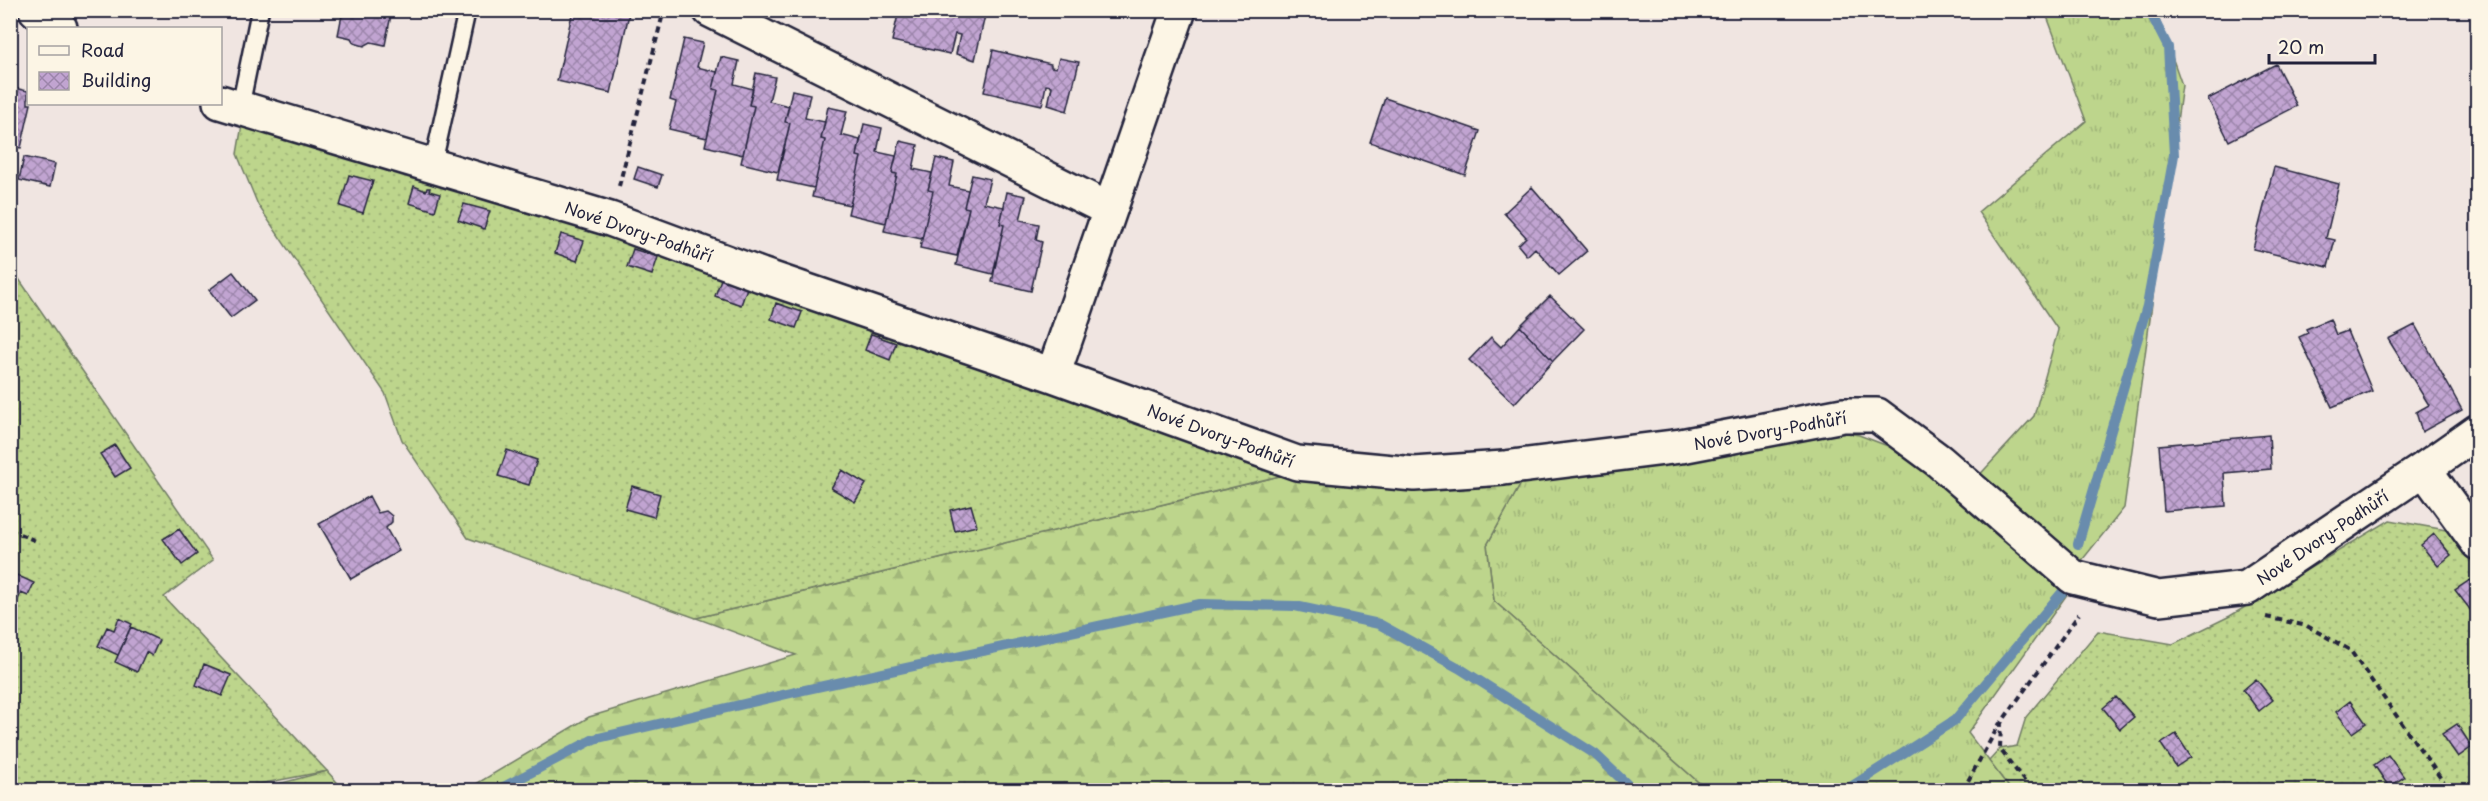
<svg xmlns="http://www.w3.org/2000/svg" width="2488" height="801" font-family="'Playpen Sans',sans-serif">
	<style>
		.grass { fill: url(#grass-tufts); stroke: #707c64; stroke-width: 1.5 }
		.forest { fill: url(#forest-firs); stroke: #707c64; stroke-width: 1.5 }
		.garden { fill: url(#garden-dots); stroke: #707c64; stroke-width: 1.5 }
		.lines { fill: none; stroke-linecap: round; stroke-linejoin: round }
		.stream { stroke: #698cad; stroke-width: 10 }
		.building { fill: url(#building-cross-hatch); stroke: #22223b; stroke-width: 1.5 }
		.service-casing { stroke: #22223b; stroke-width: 21 }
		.minor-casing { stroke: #22223b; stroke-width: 38 }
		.path { stroke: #22223b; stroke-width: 4; stroke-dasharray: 6 4.5; stroke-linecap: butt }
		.service { stroke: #fcf5e5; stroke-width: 16 }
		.minor { stroke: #fcf5e5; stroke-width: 33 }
		.labels { text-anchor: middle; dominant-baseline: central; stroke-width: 4.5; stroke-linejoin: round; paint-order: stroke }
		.street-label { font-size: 16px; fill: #22223b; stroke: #fcf5e5 }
	</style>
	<defs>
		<pattern id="grass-tufts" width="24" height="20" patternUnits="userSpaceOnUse" patternTransform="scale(1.5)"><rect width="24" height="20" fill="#bdd58c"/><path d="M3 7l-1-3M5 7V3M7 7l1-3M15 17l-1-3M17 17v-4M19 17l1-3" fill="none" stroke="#a2b77a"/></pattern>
		<pattern id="forest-firs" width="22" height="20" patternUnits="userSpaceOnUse" patternTransform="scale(1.5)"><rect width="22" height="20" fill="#bdd58c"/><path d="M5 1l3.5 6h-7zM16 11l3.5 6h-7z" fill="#a2b77a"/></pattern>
		<pattern id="garden-dots" width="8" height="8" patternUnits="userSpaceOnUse" patternTransform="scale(1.5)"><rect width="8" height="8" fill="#bdd58c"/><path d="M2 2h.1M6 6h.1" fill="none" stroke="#a2b77a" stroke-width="1.8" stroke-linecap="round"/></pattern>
		<pattern id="building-cross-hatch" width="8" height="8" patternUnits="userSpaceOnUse" patternTransform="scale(1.5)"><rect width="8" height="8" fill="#c1a4d1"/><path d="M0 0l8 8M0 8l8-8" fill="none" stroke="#9c85ab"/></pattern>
	</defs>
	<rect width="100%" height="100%" fill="#f0e5e1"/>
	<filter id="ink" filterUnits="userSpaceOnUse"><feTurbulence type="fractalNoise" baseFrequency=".0167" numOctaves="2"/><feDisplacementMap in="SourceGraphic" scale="12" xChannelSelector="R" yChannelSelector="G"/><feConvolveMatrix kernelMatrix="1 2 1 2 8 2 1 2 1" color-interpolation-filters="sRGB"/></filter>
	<g filter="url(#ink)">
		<path class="grass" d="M 2045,11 L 2156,11 L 2182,85 L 2124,508 L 2075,569 L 1974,481 L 2034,416 L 2058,330 L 1978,212 L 2086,121 Z
			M 1828,430 L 1859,435 L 1893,448 L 1922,465 L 2068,593 L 1968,733 L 2011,790 L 1707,790 L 1494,601 L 1487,545 L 1524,478 Z"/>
		<path class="forest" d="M 1300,471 L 1524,478 L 1487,545 L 1494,601 L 1707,790 L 466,790 L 589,717 L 796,655 L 696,618 Z
			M 327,771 L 344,790 L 256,790 Z"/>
		<path class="garden" d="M 243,119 L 599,226 L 1300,471 L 696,618 L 468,538 L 402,440 L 385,393 L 258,205 L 237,154 Z
			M 10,266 L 213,560 L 164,597 L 327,771 L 249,786 L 237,790 L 11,790 Z
			M 2390,520 L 2457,532 L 2477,557 L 2477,790 L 2011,790 L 1989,761 L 2000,749 L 2017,746 L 2026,717 L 2098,631 L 2173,644 L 2230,616 Z"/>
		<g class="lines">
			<path class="stream" d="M 2078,544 L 2147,306 L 2174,155 L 2168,47 L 2149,10
				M 498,790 L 594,739 L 804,690 L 1200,604 L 1295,606 L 1379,624 L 1459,668 L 1595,754 L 1633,790
				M 1846,790 L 1955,720 L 2065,589"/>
		</g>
		<path class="building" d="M 343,10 L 392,10 L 385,45 L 371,42 L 364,46 L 354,43 L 351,38 L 338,35 Z
			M 573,10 L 614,10 L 629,14 L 611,93 L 557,81 Z
			M 899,10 L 951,10 L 960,13 L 959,16 L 965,17 L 966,10 L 986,11 L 975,60 L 956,54 L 960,35 L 955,34 L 950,54 L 892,41 Z
			M 684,39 L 703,43 L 697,67 L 717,72 L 713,89 L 718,90 L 707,138 L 669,129 L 676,102 L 670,100 Z
			M 993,50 L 1051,64 L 1051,67 L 1056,68 L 1059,58 L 1079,62 L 1067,111 L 1048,105 L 1052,86 L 1046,85 L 1042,105 L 984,92 Z
			M 721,57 L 739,61 L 734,84 L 753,89 L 749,105 L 754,106 L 743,155 L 705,146 L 718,90 L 713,89 Z
			M 2276,64 L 2297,106 L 2229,141 L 2208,99 Z
			M 756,73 L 775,77 L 769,101 L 789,106 L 785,122 L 790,123 L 778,172 L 741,163 L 754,106 L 749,105 Z
			M 10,87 L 28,91 L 28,104 L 31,104 L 21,148 L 10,146 Z
			M 792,90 L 810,94 L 805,118 L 825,122 L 821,139 L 825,140 L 814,188 L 777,180 L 790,123 L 785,122 Z
			M 1385,98 L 1480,131 L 1465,175 L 1370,142 Z
			M 828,107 L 847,111 L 841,135 L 860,140 L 857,156 L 861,157 L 850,205 L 812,197 L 825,140 L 821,139 Z
			M 864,124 L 882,128 L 877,152 L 896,156 L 892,173 L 897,174 L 886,223 L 848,214 L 861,157 L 857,156 Z
			M 900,141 L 918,145 L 913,169 L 932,173 L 928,190 L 933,191 L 922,239 L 884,231 L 897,174 L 892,173 Z
			M 24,157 L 55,164 L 50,187 L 19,180 Z
			M 936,158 L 954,162 L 949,186 L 968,190 L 964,207 L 969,208 L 957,256 L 920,248 L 933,191 L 928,190 Z
			M 638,167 L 662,175 L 658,187 L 634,179 Z
			M 2274,167 L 2339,184 L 2326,238 L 2335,240 L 2328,267 L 2253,249 Z
			M 349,175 L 373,181 L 363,213 L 340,206 Z
			M 972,175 L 990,179 L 984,203 L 1004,207 L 1000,224 L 1004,225 L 993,274 L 956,265 L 969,208 L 964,207 Z
			M 414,186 L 426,191 L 427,188 L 430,188 L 429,191 L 440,194 L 435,211 L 409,203 Z
			M 1532,187 L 1587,251 L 1559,275 L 1535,248 L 1527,256 L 1518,245 L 1526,237 L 1504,213 Z
			M 1007,192 L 1026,196 L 1020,220 L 1039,224 L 1036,240 L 1042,242 L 1031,291 L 992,282 L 1004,225 L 1000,224 Z
			M 464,204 L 490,211 L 484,229 L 458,220 Z
			M 561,234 L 584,241 L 577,261 L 555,253 Z
			M 633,249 L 658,257 L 652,275 L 627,267 Z
			M 233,272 L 255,300 L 231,318 L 209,290 Z
			M 721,279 L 747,288 L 741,305 L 715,296 Z
			M 1550,296 L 1584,329 L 1553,361 L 1520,326 Z
			M 776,303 L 802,312 L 796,328 L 771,319 Z
			M 2330,319 L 2336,335 L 2347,331 L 2372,391 L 2332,407 L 2299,337 L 2308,333 L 2306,329 Z
			M 2415,325 L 2462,410 L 2422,432 L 2416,412 L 2429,405 L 2388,339 Z
			M 1520,326 L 1553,361 L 1514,404 L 1469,360 L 1491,337 L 1501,347 Z
			M 871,334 L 877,336 L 880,334 L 879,337 L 896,343 L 890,360 L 865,350 Z
			M 2269,435 L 2271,469 L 2224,473 L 2226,506 L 2164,511 L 2159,445 Z
			M 115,445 L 130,468 L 115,477 L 100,454 Z
			M 507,450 L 537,460 L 529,485 L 498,476 Z
			M 842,470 L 866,484 L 855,502 L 831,488 Z
			M 632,486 L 660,494 L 654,517 L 625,509 Z
			M 369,496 L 378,513 L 386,511 L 392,516 L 392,522 L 386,528 L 399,551 L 351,579 L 319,524 Z
			M 971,505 L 977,526 L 955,531 L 950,510 Z
			M 179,529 L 197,554 L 182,565 L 163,539 Z
			M 2434,534 L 2451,555 L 2438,566 L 2421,545 Z
			M 10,572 L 34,583 L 28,596 L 21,593 L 11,615 Z
			M 2470,580 L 2478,590 L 2478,608 L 2472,612 L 2455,590 Z
			M 119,618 L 132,624 L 118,655 L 98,646 L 107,627 L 114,630 Z
			M 131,627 L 159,640 L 152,656 L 146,652 L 137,672 L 115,662 Z
			M 204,664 L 231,675 L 222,696 L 196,685 Z
			M 2256,679 L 2273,700 L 2259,711 L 2243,690 Z
			M 2116,697 L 2134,717 L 2120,729 L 2103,708 Z
			M 2350,701 L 2366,723 L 2352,733 L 2336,712 Z
			M 2457,724 L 2472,747 L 2458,757 L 2442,734 Z
			M 2176,734 L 2191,757 L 2176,767 L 2161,744 Z
			M 2388,755 L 2404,777 L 2389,787 L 2374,765 Z"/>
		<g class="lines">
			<defs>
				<path id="service" d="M 240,108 L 260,10
					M 433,164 L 467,10"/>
				<path id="minor" d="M 36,10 L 60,28
					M 710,10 L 1110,210
					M 220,102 L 610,219 L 761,275 L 1053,375 L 1297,463 L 1414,474 L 1504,468 L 1681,446 L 1843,415 L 1877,415 L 1939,461 L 2073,577 L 2159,598 L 2247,588 L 2424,469 L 2478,543
					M 1053,375 L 1179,10
					M 2424,469 L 2478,431"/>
			</defs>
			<use href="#service" class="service-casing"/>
			<use href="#minor" class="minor-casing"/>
			<path class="path" d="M 619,186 L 664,10
				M 10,530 L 36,541
				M 2266,617 L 2307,626 L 2350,650 L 2449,790
				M 1963,790 L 2000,723
				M 2031,790 L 2000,749 L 2001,723 L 2079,614"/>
			<use href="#service" class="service"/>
			<use href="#minor" class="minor"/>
		</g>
	</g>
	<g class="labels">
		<g class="street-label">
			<text transform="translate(639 231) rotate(19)">Nové Dvory-Podhůří</text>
			<text transform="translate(1770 430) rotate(-10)">Nové Dvory-Podhůří</text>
			<text transform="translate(1221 435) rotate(20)">Nové Dvory-Podhůří</text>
			<text transform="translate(2322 537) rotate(-34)">Nové Dvory-Podhůří</text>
		</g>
	</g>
	<rect width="2488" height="801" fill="none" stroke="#fcf5e5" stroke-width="36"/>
	<rect x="18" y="18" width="2452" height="765" fill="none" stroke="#22223b" stroke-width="2" filter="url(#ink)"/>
	<rect x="27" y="27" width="195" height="78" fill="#fcf5e5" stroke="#a5a1a1" stroke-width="1.5"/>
	<rect x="39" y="46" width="30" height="9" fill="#fcf5e5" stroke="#a5a1a1" stroke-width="1.5"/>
	<text x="81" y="57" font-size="18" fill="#22223b">Road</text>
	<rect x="39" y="72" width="30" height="18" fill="url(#building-cross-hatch)" stroke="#a5a1a1" stroke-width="1.5"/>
	<text x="81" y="87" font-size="18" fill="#22223b">Building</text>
	<path d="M2269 54v9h106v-9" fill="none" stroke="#22223b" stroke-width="3"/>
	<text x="2278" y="54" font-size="18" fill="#22223b" stroke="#fcf5e5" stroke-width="4.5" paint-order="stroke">20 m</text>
</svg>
